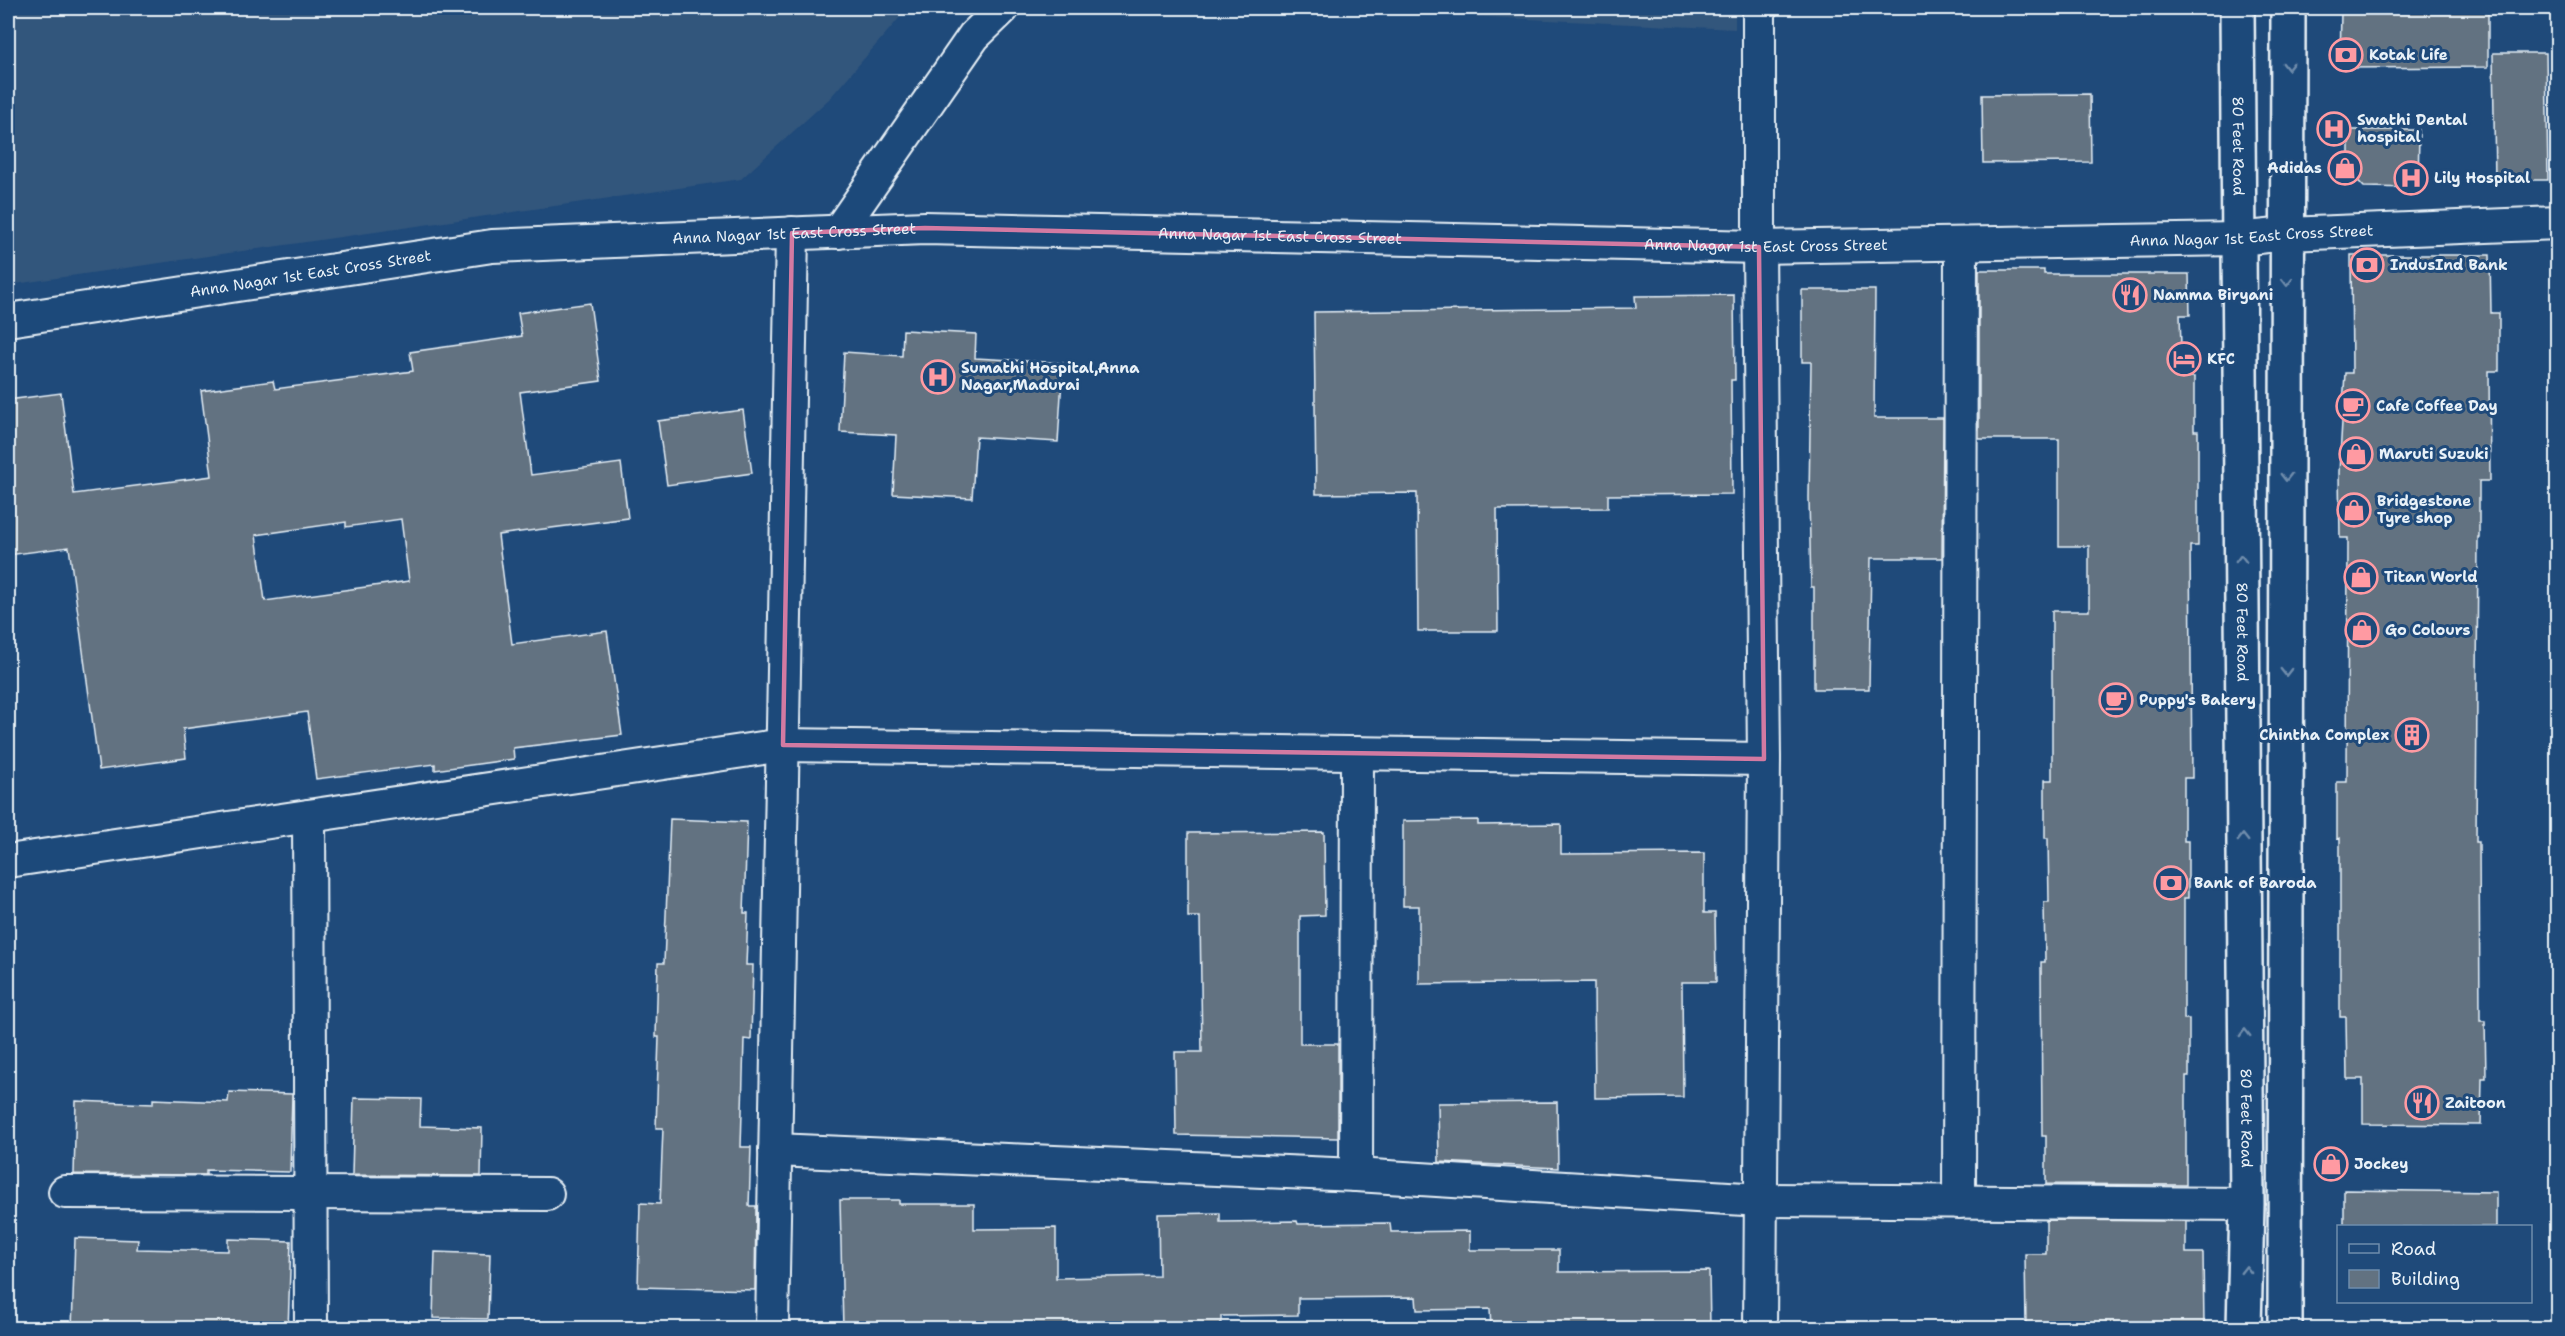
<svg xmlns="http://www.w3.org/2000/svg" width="2565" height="1336" font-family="'Shantell Sans',sans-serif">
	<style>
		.built { fill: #33567c }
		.building { fill: #627281; stroke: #e8f1f8; stroke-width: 1.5; fill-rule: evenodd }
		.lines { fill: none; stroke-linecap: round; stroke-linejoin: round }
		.street-casing { stroke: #e8f1f8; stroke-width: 36 }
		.secondary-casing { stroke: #e8f1f8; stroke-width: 38 }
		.street { stroke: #1f4a7a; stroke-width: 32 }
		.secondary { stroke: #1f4a7a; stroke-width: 33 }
		.oneway { stroke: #6f8dac }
		.marked { fill: none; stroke: #d37aa2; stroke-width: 4.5; stroke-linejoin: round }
		.labels { text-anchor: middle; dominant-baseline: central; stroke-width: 6; stroke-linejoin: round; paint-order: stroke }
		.poi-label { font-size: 15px; font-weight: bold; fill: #e8f1f8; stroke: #1f4a7a; text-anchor: start }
		.street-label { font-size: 15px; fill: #e8f1f8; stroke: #1f4a7a }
	</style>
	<rect width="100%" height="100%" fill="#1f4a7a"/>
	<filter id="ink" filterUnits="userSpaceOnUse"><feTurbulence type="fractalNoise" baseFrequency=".0167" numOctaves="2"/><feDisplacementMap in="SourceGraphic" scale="12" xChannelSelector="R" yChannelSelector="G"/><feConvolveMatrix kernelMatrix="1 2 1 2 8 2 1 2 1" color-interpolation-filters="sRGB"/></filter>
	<g filter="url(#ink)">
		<path class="built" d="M 8,8 L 908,8 L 829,99 L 741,179 L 8,285 Z
			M 1303,8 L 1735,8 L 1735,29 Z"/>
		<path class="building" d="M 2488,10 L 2488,67 L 2340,68 L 2341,11 Z
			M 2493,53 L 2546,53 L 2548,180 L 2495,180 Z
			M 2090,94 L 2091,162 L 1983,163 L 1982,95 Z
			M 2349,130 L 2419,130 L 2418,188 L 2364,187 L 2349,171 Z
			M 2351,255 L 2490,255 L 2491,313 L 2499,313 L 2499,371 L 2489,371 L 2490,481 L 2479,481 L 2479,537 L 2478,537 L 2476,842 L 2479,842 L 2480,1021 L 2485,1021 L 2486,1078 L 2482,1078 L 2481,1125 L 2363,1124 L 2363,1079 L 2347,1079 L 2346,1017 L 2340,1017 L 2340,838 L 2337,839 L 2337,782 L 2347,782 L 2348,538 L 2340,538 L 2339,472 L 2345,373 L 2352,373 Z
			M 1979,270 L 2044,270 L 2044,274 L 2189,274 L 2190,315 L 2180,315 L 2182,377 L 2194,377 L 2194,431 L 2198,431 L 2198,546 L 2190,546 L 2192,778 L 2184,778 L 2184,841 L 2188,841 L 2188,898 L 2184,898 L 2184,1019 L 2189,1019 L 2189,1076 L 2186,1076 L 2186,1185 L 2046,1184 L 2046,1136 L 2042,1136 L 2041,962 L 2045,962 L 2044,902 L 2049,902 L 2048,838 L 2045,838 L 2045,780 L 2052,780 L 2052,611 L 2089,611 L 2089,546 L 2059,546 L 2059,439 L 1979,439 Z
			M 1802,290 L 1875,290 L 1874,418 L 1943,418 L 1942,558 L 1871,558 L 1869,689 L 1814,689 L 1814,587 L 1811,587 L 1809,498 L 1811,362 L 1802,362 Z
			M 1734,295 L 1735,380 L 1731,380 L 1732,494 L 1608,495 L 1608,508 L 1497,509 L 1498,631 L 1418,631 L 1417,493 L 1316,494 L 1314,312 L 1636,308 L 1635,296 Z
			M 590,303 L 601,381 L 520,392 L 531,475 L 621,463 L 628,518 L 498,535 L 512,644 L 607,631 L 622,735 L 513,748 L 514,759 L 435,770 L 435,764 L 316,779 L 307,712 L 183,729 L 186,758 L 99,770 L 69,547 L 8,555 L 8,400 L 61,393 L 74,494 L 212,476 L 201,391 L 273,381 L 275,389 L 413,371 L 410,352 L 522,336 L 518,313 ZM 401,519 L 409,581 L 265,601 L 256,535 L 346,522 L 346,527 Z
			M 903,330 L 976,334 L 975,358 L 1063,363 L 1058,442 L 976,437 L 972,498 L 893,494 L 896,435 L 840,432 L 844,352 L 902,356 Z
			M 743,410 L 752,473 L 667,485 L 658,421 Z
			M 670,819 L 747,822 L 744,913 L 748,913 L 746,965 L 753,965 L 751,1040 L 744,1039 L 741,1147 L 751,1147 L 749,1206 L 756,1206 L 755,1290 L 638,1287 L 640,1203 L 660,1204 L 663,1128 L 656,1128 L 659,1037 L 656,1037 L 658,963 L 664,963 Z
			M 1478,820 L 1478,825 L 1561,824 L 1561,854 L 1704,853 L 1704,913 L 1715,913 L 1716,982 L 1682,982 L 1683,1097 L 1595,1098 L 1594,982 L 1419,984 L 1419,906 L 1403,906 L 1403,821 Z
			M 1324,832 L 1325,915 L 1300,916 L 1300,1044 L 1338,1044 L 1338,1138 L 1176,1135 L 1175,1052 L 1202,1052 L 1200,917 L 1188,917 L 1188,833 Z
			M 229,1092 L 292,1094 L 290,1172 L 206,1170 L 206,1175 L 74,1174 L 76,1101 L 153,1104 L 153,1099 L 228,1102 Z
			M 354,1098 L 421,1099 L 420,1126 L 482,1128 L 481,1176 L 352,1175 Z
			M 1557,1102 L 1558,1168 L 1439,1162 L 1438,1103 Z
			M 2344,1190 L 2496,1192 L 2496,1227 L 2344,1227 Z
			M 840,1200 L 899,1200 L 899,1204 L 974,1204 L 974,1229 L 1056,1228 L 1056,1278 L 1159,1276 L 1158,1214 L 1220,1213 L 1220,1222 L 1297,1221 L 1298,1224 L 1390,1223 L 1391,1232 L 1470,1231 L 1470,1250 L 1559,1250 L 1559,1272 L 1709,1271 L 1710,1329 L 1491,1329 L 1490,1309 L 1417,1310 L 1416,1297 L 1298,1298 L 1298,1315 L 1221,1316 L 1221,1329 L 843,1329 Z
			M 2046,1220 L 2186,1221 L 2186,1253 L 2203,1253 L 2204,1325 L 2026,1325 L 2025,1254 L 2046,1254 Z
			M 75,1238 L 138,1240 L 137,1249 L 228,1251 L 228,1239 L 291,1241 L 288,1329 L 72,1329 Z
			M 435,1252 L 490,1254 L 488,1319 L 433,1318 Z"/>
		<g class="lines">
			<defs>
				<g id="street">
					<path d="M 1759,8 L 1759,247 L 1764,759 L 1760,1328"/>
					<path d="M 838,232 L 974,36 L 1003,8"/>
					<path id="s1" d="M 8,320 L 492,246 L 925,228 L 1759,247 L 2238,239 L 2287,234 L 2558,223"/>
					<path d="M 309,816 L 311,1328"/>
					<path d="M 8,861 L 783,745 L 1764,759"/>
					<path d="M 775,1150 L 1356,1175 L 1357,753"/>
					<path d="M 1356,1175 L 1761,1200 L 2247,1204"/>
					<path d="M 65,1192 L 547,1194"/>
					<path d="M 1959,1202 L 1961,244"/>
					<path d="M 772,1328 L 792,233"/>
				</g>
				<g id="secondary">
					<path id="s2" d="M 2237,8 L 2247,1204 L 2244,1328"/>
					<path d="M 2285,1328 L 2288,8"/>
				</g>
			</defs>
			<use href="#street" class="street-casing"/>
			<use href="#secondary" class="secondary-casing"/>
			<use href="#street" class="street"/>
			<use href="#secondary" class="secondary"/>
		</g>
		<defs><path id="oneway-chevron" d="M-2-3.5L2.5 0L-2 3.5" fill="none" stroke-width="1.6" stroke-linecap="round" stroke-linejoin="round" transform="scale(1.5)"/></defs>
		<g class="oneway">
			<use href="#oneway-chevron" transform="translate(2288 66) rotate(90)"/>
			<use href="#oneway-chevron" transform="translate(2287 282) rotate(90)"/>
			<use href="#oneway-chevron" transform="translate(2286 477) rotate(90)"/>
			<use href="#oneway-chevron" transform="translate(2241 559) rotate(-91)"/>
			<use href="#oneway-chevron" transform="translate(2286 672) rotate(90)"/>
			<use href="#oneway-chevron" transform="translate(2243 838) rotate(-91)"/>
			<use href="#oneway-chevron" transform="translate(2245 1033) rotate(-91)"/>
			<use href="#oneway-chevron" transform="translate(2246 1270) rotate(-89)"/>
		</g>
	</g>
	<path class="marked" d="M 925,228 L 1759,247 L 1764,759 L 783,745 L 792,233 Z"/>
	<defs>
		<symbol id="bank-ring" viewBox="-11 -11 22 22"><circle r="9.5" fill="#1f4a7a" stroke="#ff9aa2" stroke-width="1.5"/><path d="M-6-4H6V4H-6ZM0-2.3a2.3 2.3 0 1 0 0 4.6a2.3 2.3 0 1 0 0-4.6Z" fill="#ff9aa2"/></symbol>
		<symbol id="hospital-ring" viewBox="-11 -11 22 22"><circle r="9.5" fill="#1f4a7a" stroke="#ff9aa2" stroke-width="1.5"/><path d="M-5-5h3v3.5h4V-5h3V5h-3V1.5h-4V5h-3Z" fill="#ff9aa2"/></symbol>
		<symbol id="shop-ring" viewBox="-11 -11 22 22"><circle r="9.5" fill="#1f4a7a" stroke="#ff9aa2" stroke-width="1.5"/><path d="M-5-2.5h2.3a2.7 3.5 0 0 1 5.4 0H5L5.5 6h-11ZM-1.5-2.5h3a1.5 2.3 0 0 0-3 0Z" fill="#ff9aa2"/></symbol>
		<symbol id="restaurant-ring" viewBox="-11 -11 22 22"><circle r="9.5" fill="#1f4a7a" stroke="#ff9aa2" stroke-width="1.5"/><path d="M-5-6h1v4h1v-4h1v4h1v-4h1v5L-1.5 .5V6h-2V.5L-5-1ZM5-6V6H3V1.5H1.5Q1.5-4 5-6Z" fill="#ff9aa2"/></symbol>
		<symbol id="hotel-ring" viewBox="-11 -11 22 22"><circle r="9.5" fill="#1f4a7a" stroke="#ff9aa2" stroke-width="1.5"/><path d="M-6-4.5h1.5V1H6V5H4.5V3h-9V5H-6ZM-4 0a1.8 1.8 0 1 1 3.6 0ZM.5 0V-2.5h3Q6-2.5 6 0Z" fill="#ff9aa2"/></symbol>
		<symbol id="cafe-ring" viewBox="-11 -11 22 22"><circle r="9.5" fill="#1f4a7a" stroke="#ff9aa2" stroke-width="1.5"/><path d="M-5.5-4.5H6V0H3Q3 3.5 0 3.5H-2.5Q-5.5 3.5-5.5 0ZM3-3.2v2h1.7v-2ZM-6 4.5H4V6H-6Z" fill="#ff9aa2"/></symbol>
		<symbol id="building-ring" viewBox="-11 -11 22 22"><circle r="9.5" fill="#1f4a7a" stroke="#ff9aa2" stroke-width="1.5"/><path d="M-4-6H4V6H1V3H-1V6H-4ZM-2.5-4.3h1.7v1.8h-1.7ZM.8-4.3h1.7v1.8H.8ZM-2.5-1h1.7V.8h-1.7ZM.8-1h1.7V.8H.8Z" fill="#ff9aa2"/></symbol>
	</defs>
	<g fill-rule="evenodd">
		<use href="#bank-ring" x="2327" y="36" width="38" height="38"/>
		<use href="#hospital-ring" x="2315" y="110" width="38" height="38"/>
		<use href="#shop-ring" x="2326" y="149" width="38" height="38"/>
		<use href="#hospital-ring" x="2392" y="159" width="38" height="38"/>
		<use href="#bank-ring" x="2348" y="246" width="38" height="38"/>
		<use href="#restaurant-ring" x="2111" y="276" width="38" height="38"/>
		<use href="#hotel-ring" x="2165" y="340" width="38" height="38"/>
		<use href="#hospital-ring" x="919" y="358" width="38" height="38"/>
		<use href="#cafe-ring" x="2334" y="387" width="38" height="38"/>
		<use href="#shop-ring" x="2337" y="435" width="38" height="38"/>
		<use href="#shop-ring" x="2335" y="491" width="38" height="38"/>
		<use href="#shop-ring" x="2342" y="558" width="38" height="38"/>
		<use href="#shop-ring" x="2343" y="611" width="38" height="38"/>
		<use href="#cafe-ring" x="2097" y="681" width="38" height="38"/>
		<use href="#building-ring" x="2393" y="716" width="38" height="38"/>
		<use href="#bank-ring" x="2152" y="864" width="38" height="38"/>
		<use href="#restaurant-ring" x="2403" y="1084" width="38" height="38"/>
		<use href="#shop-ring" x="2312" y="1145" width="38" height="38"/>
	</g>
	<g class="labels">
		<g class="poi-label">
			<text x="2369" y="55">Kotak Life</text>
			<text x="2357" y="120">Swathi Dental<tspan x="2357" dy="17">hospital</tspan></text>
			<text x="2322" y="168" text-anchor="end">Adidas</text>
			<text x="2434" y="178">Lily Hospital</text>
			<text x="2390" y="265">IndusInd Bank</text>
			<text x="2153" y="295">Namma Biryani</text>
			<text x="2207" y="359">KFC</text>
			<text x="961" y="368">Sumathi Hospital,Anna<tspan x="961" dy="17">Nagar,Madurai</tspan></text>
			<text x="2376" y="406">Cafe Coffee Day</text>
			<text x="2379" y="454">Maruti Suzuki</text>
			<text x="2377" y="501">Bridgestone<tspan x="2377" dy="17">Tyre shop</tspan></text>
			<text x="2384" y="577">Titan World</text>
			<text x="2385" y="630">Go Colours</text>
			<text x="2139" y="700">Puppy's Bakery</text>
			<text x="2389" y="735" text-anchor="end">Chintha Complex</text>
			<text x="2194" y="883">Bank of Baroda</text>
			<text x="2445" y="1103">Zaitoon</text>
			<text x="2354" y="1164">Jockey</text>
		</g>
		<g class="street-label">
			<text stroke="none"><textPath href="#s2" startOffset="138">80 Feet Road</textPath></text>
			<text stroke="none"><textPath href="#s1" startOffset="792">Anna Nagar 1st East Cross Street</textPath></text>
			<text stroke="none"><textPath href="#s1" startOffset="2250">Anna Nagar 1st East Cross Street</textPath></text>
			<text stroke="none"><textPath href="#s1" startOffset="1278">Anna Nagar 1st East Cross Street</textPath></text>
			<text stroke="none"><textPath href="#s1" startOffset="1764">Anna Nagar 1st East Cross Street</textPath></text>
			<text stroke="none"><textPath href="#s1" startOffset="306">Anna Nagar 1st East Cross Street</textPath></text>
			<text stroke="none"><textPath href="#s2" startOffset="624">80 Feet Road</textPath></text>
			<text stroke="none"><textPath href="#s2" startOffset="1110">80 Feet Road</textPath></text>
		</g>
	</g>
	<rect width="2565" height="1336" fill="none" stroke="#1f4a7a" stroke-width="30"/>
	<rect x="15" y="15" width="2535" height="1306" fill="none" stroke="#e8f1f8" stroke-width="2" filter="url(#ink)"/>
	<rect x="2337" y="1225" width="195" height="78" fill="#1f4a7a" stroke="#6f8dac" stroke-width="1.5"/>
	<rect x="2349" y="1244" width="30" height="9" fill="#1f4a7a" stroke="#6f8dac" stroke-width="1.5"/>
	<text x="2391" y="1255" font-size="18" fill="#e8f1f8">Road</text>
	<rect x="2349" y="1270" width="30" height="18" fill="#627281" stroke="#6f8dac" stroke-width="1.5"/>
	<text x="2391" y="1285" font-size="18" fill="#e8f1f8">Building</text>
</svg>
